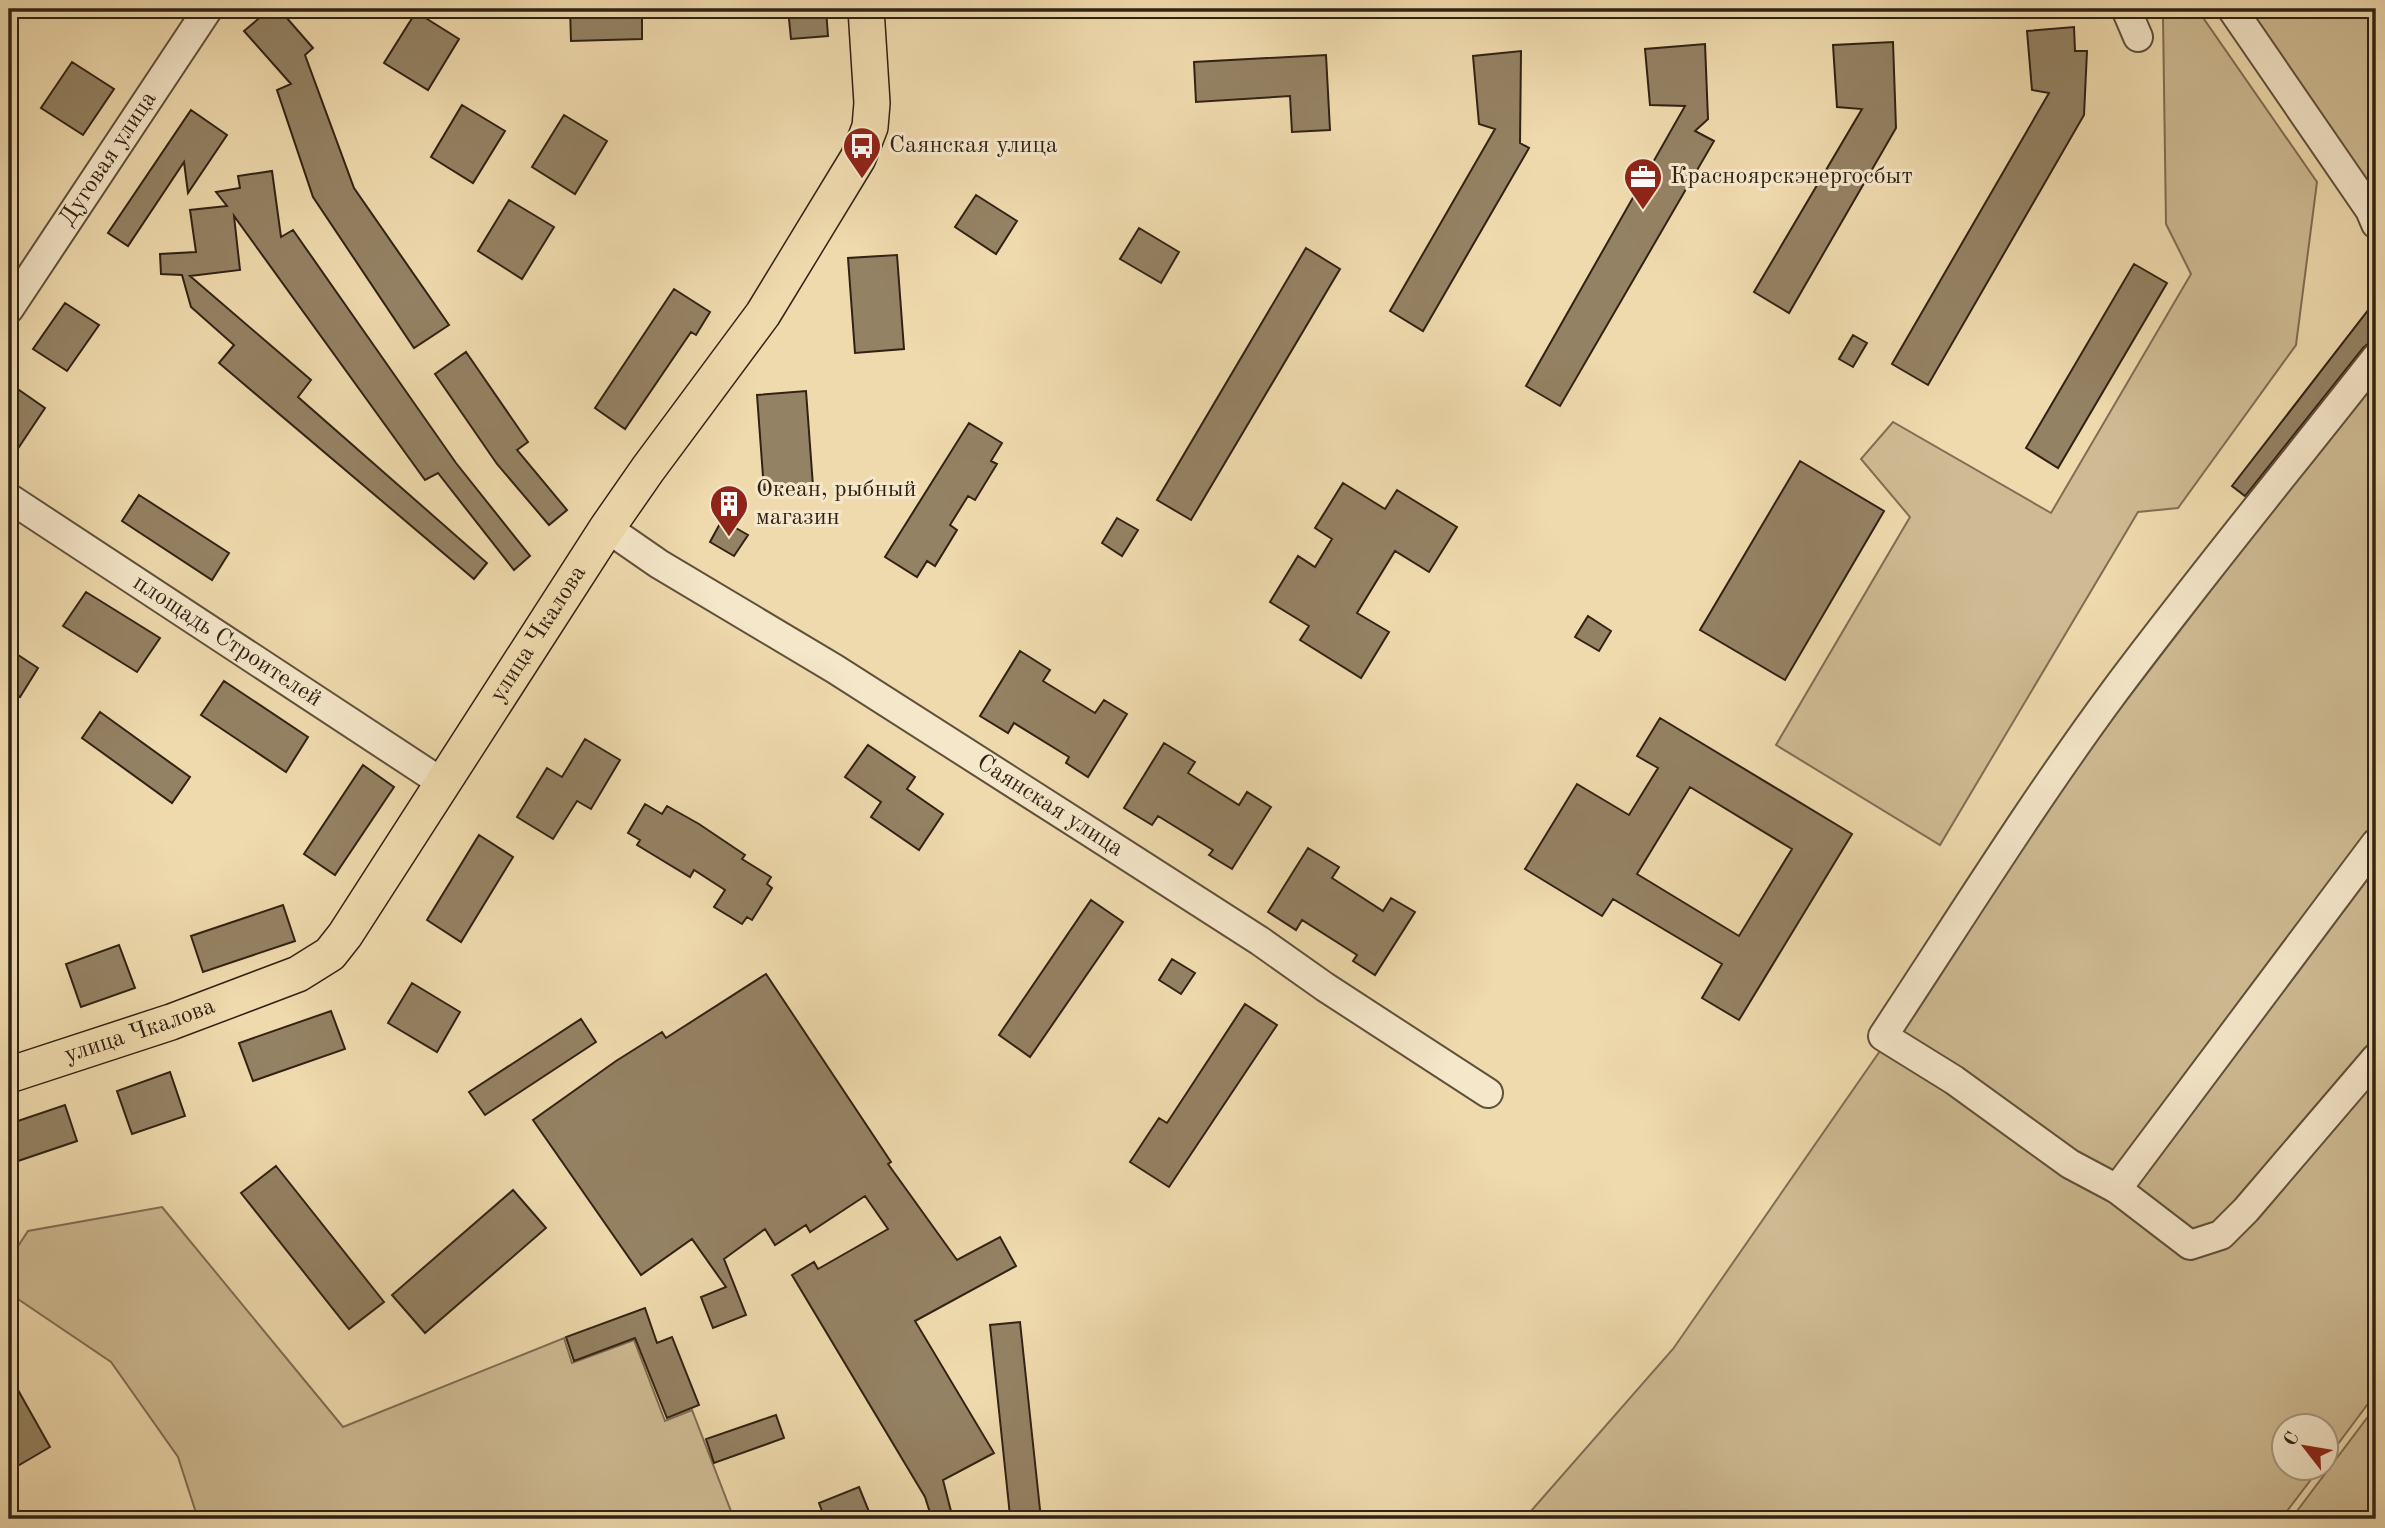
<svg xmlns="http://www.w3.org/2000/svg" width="2385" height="1528" font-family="'Old Standard TT',serif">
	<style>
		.green { fill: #cfbb93; stroke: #806e54; stroke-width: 2 }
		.building { fill: #948264; stroke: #312214; stroke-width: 2; fill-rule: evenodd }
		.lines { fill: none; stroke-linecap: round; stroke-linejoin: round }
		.minor-casing { stroke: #60503a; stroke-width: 32 }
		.major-casing { stroke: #312214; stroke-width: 38 }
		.minor { stroke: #f5e7ca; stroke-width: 28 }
		.major { stroke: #efdaad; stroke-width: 35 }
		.labels { text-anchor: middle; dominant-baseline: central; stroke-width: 6; stroke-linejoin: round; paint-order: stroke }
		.poi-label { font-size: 24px; fill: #312214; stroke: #f5e7ca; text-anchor: start }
		.street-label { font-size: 24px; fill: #312214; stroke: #f5e7ca }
	</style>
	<rect width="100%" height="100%" fill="#efdaad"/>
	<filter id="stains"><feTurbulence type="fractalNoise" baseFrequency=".00286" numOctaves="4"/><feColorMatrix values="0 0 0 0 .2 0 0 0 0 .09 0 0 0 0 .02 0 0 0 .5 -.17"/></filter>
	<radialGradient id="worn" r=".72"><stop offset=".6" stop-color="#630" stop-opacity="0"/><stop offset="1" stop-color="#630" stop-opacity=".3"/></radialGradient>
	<path class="green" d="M 2158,9 L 2197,9 L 2317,182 L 2296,345 L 2178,508 L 2138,512 L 1940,845 L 1776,745 L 1910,517 L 1861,459 L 1893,422 L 2051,513 L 2191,274 L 2166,224 L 2163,18 Z
		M 2238,9 L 2376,9 L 2376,191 Z
		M 2376,375 L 2376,1393 L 2326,1460 L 2326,1426 L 2284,1426 L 2284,1468 L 2319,1469 L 2281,1519 L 1524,1519 L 1673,1349 L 2096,740 Z
		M 162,1207 L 343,1427 L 564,1338 L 572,1363 L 634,1340 L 665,1421 L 692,1410 L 734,1519 L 198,1519 L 178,1457 L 111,1362 L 9,1293 L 9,1260 L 28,1231 Z
		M 2376,1406 L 2376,1519 L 2291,1519 Z"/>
	<path class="building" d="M 270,9 L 279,9 L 313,48 L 305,55 L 354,188 L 449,325 L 414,348 L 313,197 L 277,90 L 291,84 L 244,31 Z
		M 570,9 L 615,9 L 615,15 L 642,14 L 642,39 L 571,41 Z
		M 788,9 L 826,9 L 828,36 L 791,39 Z
		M 416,12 L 459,39 L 428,90 L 384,63 Z
		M 2074,27 L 2075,51 L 2087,51 L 2084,115 L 1928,385 L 1892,364 L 2049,93 L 2032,90 L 2027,31 Z
		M 1893,42 L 1896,128 L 1789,313 L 1754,292 L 1862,109 L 1837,107 L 1833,45 Z
		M 1705,44 L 1708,119 L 1695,131 L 1714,141 L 1560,406 L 1526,386 L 1685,106 L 1650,105 L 1645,49 Z
		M 1521,51 L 1520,143 L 1529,148 L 1423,331 L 1390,311 L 1495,129 L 1479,124 L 1473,56 Z
		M 1326,55 L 1330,130 L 1292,132 L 1290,96 L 1196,102 L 1194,62 Z
		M 72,62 L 114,89 L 83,135 L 41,108 Z
		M 462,105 L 505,131 L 473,183 L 431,157 Z
		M 191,110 L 227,135 L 188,193 L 184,162 L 128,246 L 108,233 Z
		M 564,115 L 607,141 L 575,194 L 532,167 Z
		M 272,171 L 281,237 L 293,230 L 456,463 L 530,556 L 514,570 L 438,473 L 425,480 L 234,216 L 240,270 L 190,276 L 311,380 L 298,397 L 487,563 L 474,579 L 219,363 L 234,345 L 191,307 L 182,275 L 161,274 L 160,254 L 196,252 L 190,210 L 227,206 L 216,192 L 240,188 L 238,176 Z
		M 976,195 L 1017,221 L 996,254 L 955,227 Z
		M 509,200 L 554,227 L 522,279 L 478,251 Z
		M 1139,228 L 1179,252 L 1161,283 L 1120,259 Z
		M 1306,248 L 1340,269 L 1191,520 L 1157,500 Z
		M 897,255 L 904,349 L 855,353 L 848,258 Z
		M 2134,264 L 2167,283 L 2058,468 L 2026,448 Z
		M 674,289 L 710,312 L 696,335 L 691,332 L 625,429 L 595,408 Z
		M 2376,300 L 2376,342 L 2369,343 L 2363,348 L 2245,496 L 2232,486 Z
		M 65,303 L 99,325 L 67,371 L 33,349 Z
		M 1853,335 L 1867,343 L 1853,367 L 1839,359 Z
		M 466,352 L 528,442 L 517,450 L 567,510 L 549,525 L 497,464 L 435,374 Z
		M 9,383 L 45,408 L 9,462 Z
		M 806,391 L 813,486 L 764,490 L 757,395 Z
		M 969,423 L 1002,443 L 991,461 L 997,464 L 975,500 L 968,496 L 950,525 L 957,530 L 935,566 L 927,561 L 917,577 L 885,557 Z
		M 1800,461 L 1884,511 L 1785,680 L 1700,630 Z
		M 1343,483 L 1385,509 L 1397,490 L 1457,527 L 1429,572 L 1395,551 L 1357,613 L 1389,632 L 1361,678 L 1300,640 L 1309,626 L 1270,602 L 1298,556 L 1315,567 L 1332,539 L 1315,528 Z
		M 139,495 L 229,553 L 212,580 L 122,521 Z
		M 1117,518 L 1138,530 L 1122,556 L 1102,543 Z
		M 722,520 L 748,535 L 734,556 L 710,542 Z
		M 86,592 L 160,638 L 137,672 L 63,626 Z
		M 1588,616 L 1611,631 L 1599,651 L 1575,637 Z
		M 9,649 L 38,668 L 20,697 L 9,690 Z
		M 1020,651 L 1050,670 L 1043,681 L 1095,713 L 1104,700 L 1127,714 L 1088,777 L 1066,763 L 1069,757 L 1014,723 L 1008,733 L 980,716 Z
		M 224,681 L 308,737 L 286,772 L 201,715 Z
		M 100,712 L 190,777 L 172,803 L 82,738 Z
		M 1660,718 L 1852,834 L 1739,1020 L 1702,998 L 1722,964 L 1613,899 L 1602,916 L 1525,869 L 1577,784 L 1629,815 L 1658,768 L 1637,756 ZM 1690,787 L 1792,849 L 1739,936 L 1637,874 Z
		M 585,739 L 620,760 L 591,809 L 577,801 L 553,839 L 517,817 L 547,768 L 562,777 Z
		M 1164,743 L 1195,762 L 1188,773 L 1239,805 L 1247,792 L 1271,807 L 1232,869 L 1209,855 L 1213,850 L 1158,816 L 1152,825 L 1124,808 Z
		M 868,745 L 915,777 L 907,789 L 943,814 L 919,850 L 871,817 L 881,802 L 845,777 Z
		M 363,765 L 394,787 L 335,875 L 304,854 Z
		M 645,804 L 662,814 L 667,806 L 699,824 L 745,855 L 742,859 L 771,877 L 767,884 L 772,888 L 752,920 L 747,917 L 742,924 L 714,907 L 725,890 L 694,870 L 690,877 L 637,845 L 640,840 L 628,833 Z
		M 479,835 L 513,857 L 461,942 L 427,920 Z
		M 1308,848 L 1339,867 L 1332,878 L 1383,911 L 1391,898 L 1415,912 L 1375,975 L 1353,961 L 1357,955 L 1302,920 L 1296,930 L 1268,912 Z
		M 1091,900 L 1123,922 L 1030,1057 L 999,1035 Z
		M 283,905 L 295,941 L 203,972 L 191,936 Z
		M 119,945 L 135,988 L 81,1007 L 66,964 Z
		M 1172,959 L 1195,973 L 1181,994 L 1159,980 Z
		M 766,974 L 891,1162 L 888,1164 L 957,1260 L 1000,1237 L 1016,1266 L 915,1321 L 994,1453 L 943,1480 L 953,1519 L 932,1519 L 925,1497 L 792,1275 L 814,1262 L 818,1269 L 888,1229 L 865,1196 L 810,1232 L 806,1225 L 775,1245 L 765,1229 L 724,1259 L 746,1315 L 713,1328 L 701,1297 L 726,1287 L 692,1239 L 641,1275 L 533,1120 L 616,1061 L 662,1032 L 666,1038 Z
		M 412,983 L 460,1012 L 437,1052 L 388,1023 Z
		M 1245,1004 L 1277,1025 L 1169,1187 L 1130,1162 L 1159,1118 L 1167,1123 Z
		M 331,1011 L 345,1049 L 253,1081 L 239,1043 Z
		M 581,1019 L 596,1042 L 485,1115 L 469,1092 Z
		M 170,1072 L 185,1116 L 132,1134 L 117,1091 Z
		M 65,1105 L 77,1141 L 9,1164 L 9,1124 Z
		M 276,1166 L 384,1302 L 349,1329 L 241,1193 Z
		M 513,1190 L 546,1228 L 425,1333 L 392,1295 Z
		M 645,1308 L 657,1343 L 672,1337 L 699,1405 L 667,1418 L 635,1338 L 574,1361 L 566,1337 Z
		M 1020,1322 L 1041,1519 L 1010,1519 L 1009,1506 L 990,1325 Z
		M 9,1374 L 50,1447 L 9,1471 Z
		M 776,1415 L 784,1438 L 714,1463 L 706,1439 Z
		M 859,1487 L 872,1519 L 825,1519 L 819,1503 Z"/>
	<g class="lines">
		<defs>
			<g id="minor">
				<path d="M 2126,9 L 2138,37"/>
				<path d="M 2232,9 L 2370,210 L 2376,224"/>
				<path id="s1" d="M 9,309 L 208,9"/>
				<path d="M 2376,358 C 2289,469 2198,579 2114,692 C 2032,803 1959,921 1883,1036 L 1954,1080 L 2070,1164 L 2117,1189 L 2190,1245 L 2221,1235 L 2246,1210 L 2376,1058"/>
				<path id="s2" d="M 9,498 L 444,784"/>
				<path id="s3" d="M 607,528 L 659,564 L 835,669 L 1087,830 L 1260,941 L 1325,987 L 1488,1093"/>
				<path d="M 2117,1189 L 2376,843"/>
			</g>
			<g id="major">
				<path id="s4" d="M 9,1075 L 171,1022 L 298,974 L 330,954 L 345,935 L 607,528 L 648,469 L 763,314 L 858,158 L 870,127 L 872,103 L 866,9"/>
			</g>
		</defs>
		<use href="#minor" class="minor-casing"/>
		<use href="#major" class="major-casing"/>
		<use href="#minor" class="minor"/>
		<use href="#major" class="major"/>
	</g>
	<defs>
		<symbol id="bus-pin" viewBox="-11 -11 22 30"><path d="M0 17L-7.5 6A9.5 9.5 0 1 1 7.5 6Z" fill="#8f2418" stroke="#f5e7ca"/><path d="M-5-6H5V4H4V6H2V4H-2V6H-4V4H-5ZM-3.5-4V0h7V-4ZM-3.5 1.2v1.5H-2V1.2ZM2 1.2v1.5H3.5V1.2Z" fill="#fff"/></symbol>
		<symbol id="office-pin" viewBox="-11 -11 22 30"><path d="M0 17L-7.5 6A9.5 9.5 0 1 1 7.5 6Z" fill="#8f2418" stroke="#f5e7ca"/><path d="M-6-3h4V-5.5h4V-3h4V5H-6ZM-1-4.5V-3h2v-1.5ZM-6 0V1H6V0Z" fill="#fff"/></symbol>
		<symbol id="building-pin" viewBox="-11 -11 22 30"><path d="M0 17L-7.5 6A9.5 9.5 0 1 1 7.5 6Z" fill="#8f2418" stroke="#f5e7ca"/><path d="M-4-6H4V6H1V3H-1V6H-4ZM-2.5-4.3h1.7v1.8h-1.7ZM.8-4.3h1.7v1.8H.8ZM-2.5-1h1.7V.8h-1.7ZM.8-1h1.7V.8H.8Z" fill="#fff"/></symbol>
	</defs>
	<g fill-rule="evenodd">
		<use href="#bus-pin" x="840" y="124" width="44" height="60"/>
		<use href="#office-pin" x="1621" y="155" width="44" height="60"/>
		<use href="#building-pin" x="707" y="482" width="44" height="60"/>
	</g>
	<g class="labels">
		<g class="poi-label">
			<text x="889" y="146">Саянская улица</text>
			<text x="1670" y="177">Красноярскэнергосбыт</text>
			<text x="756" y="490">Океан, рыбный<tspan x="756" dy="28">магазин</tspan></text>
		</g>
		<g class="street-label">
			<text stroke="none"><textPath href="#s1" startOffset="180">Дуговая улица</textPath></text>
			<text stroke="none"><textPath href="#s4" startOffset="726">улица Чкалова</textPath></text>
			<text stroke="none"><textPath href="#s2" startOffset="261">площадь Строителей</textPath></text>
			<text stroke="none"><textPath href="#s3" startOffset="523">Саянская улица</textPath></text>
			<text stroke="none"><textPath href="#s4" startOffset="138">улица Чкалова</textPath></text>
		</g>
	</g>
	<rect width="2385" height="1528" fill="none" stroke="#efdaad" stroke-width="35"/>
	<rect x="10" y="10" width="2364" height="1507" fill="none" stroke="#312214" stroke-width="3.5"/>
	<rect x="18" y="18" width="2350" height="1493" fill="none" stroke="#312214" stroke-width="2"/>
	<g transform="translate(2305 1447) rotate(301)"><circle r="33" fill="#f5e7ca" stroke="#a79881" stroke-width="2"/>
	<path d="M0-5L12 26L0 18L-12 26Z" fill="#8f2418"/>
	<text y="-10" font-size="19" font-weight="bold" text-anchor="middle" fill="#312214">С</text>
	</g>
	<rect width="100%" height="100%" filter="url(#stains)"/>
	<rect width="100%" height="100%" fill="url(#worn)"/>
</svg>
